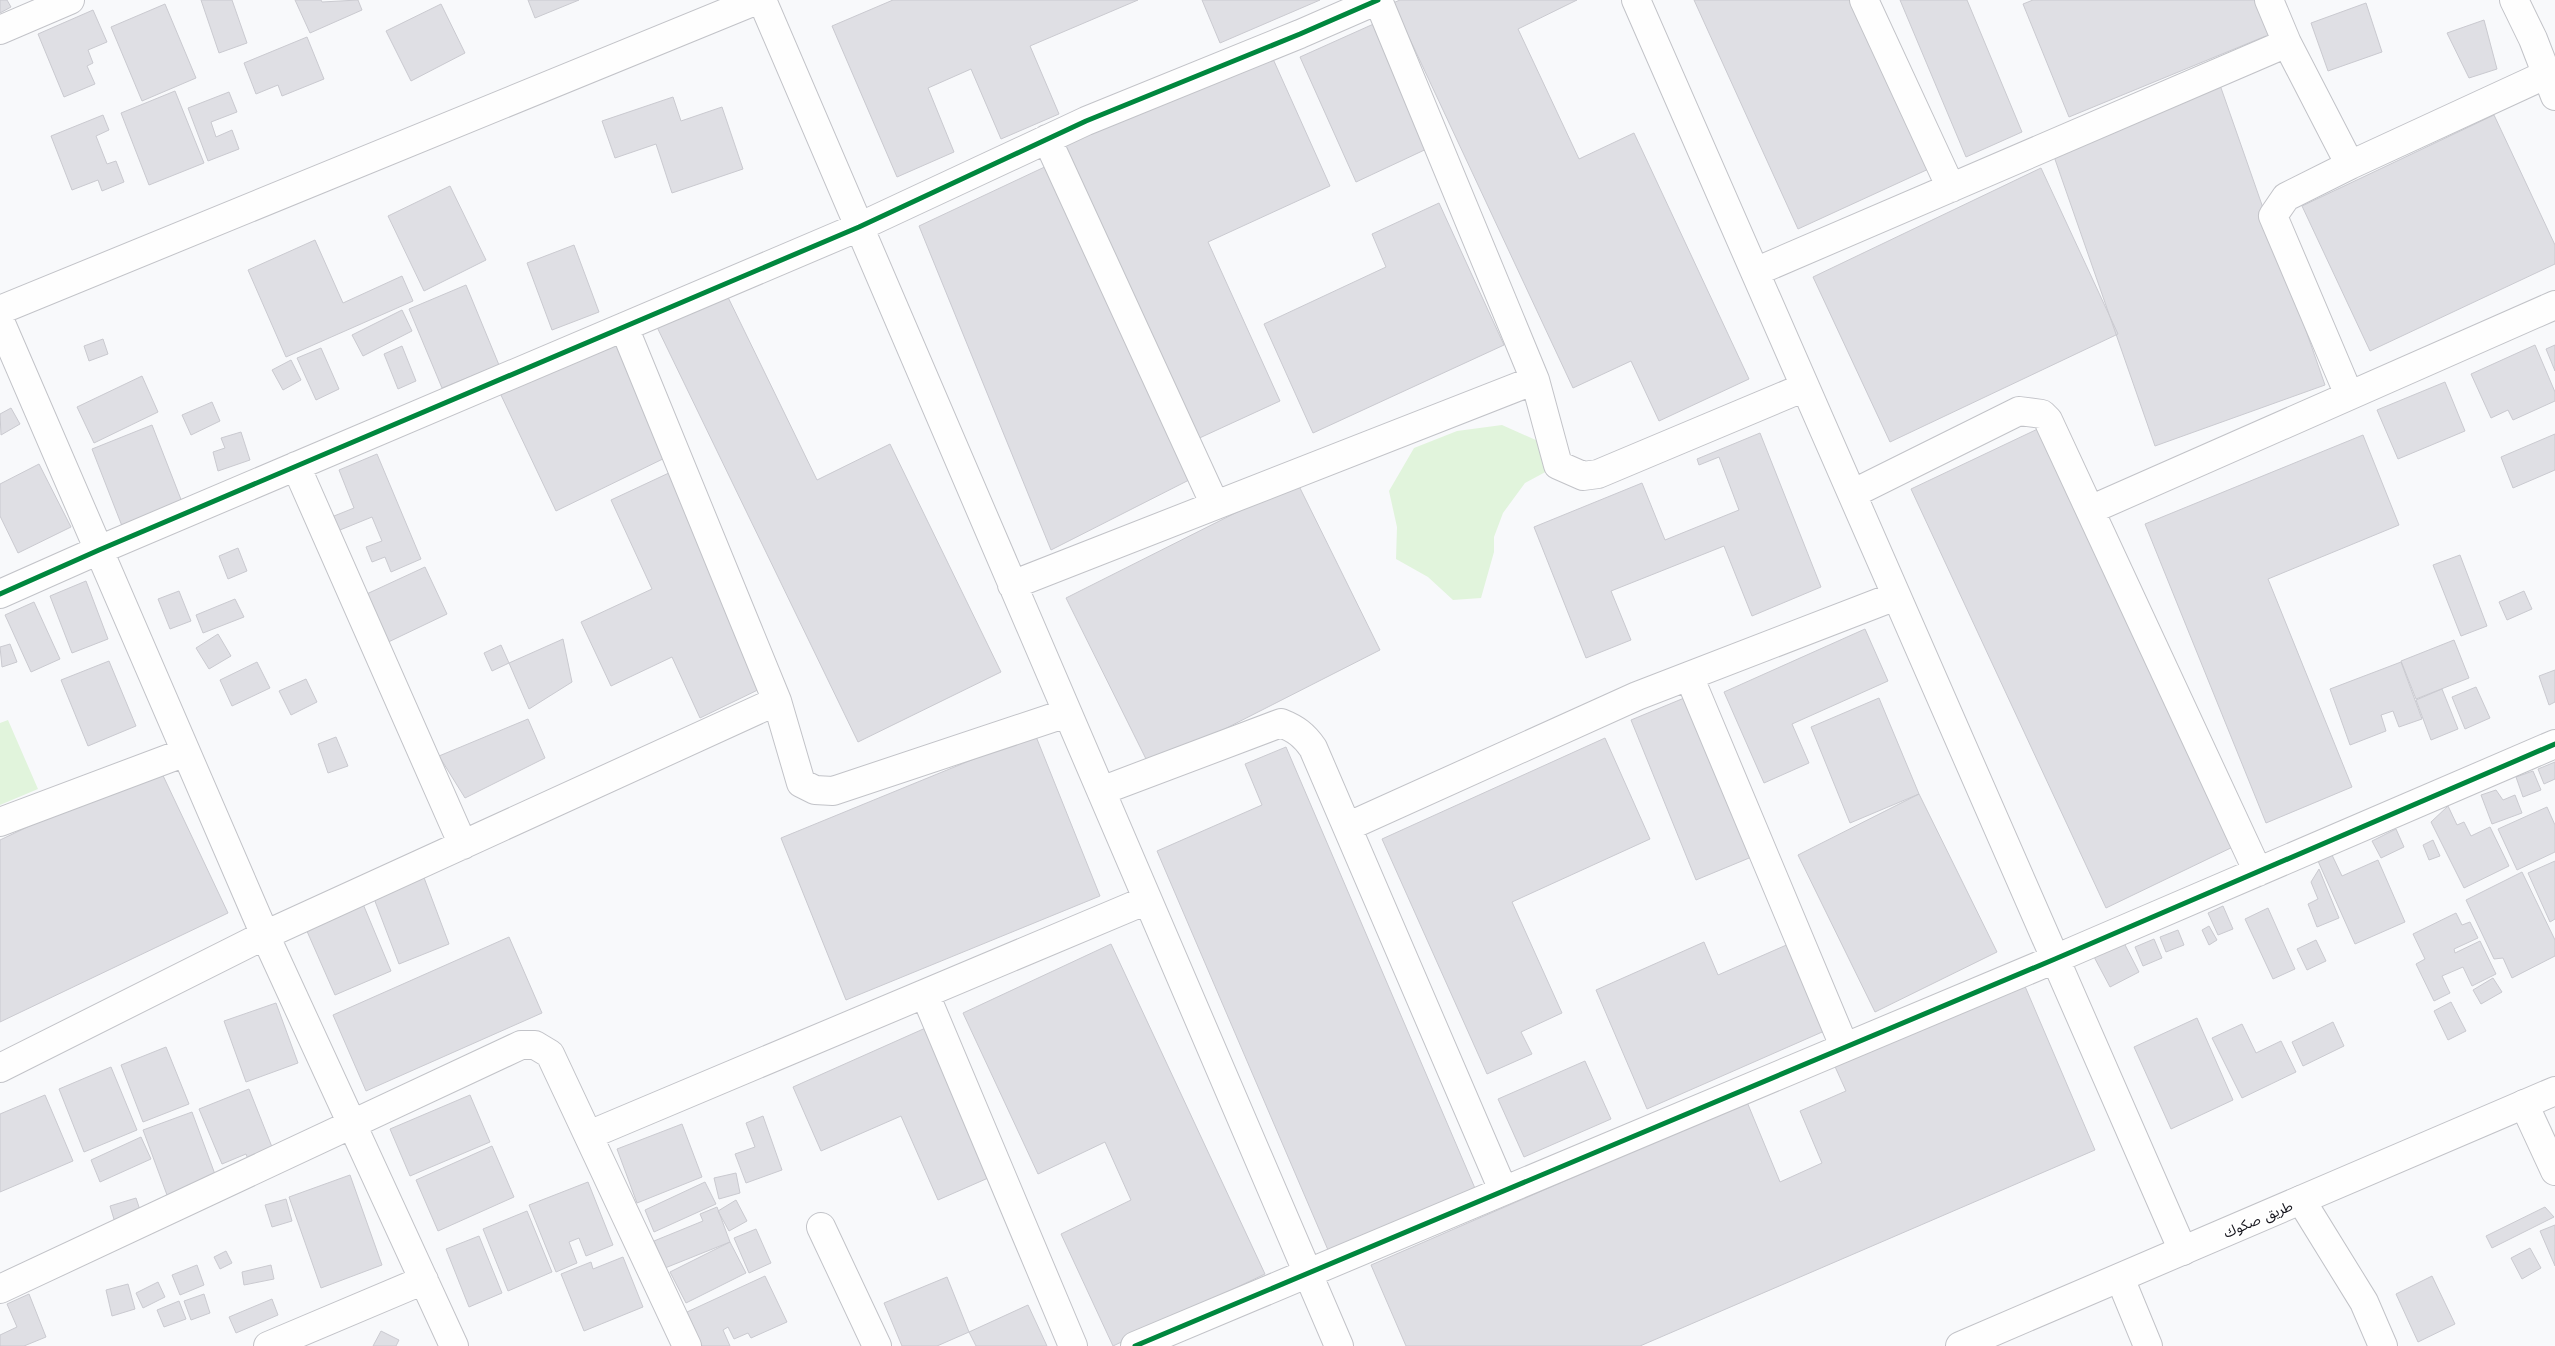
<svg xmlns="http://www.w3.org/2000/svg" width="2555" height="1346" font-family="'Work Sans','Noto Sans Arabic',sans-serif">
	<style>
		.green { fill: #e1f4dc }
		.building { fill: #dfdfe4; stroke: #cacad0 }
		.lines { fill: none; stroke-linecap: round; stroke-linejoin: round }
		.street-casing { stroke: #c2c3c8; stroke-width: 30 }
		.secondary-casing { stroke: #c2c3c8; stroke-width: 30 }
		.street { stroke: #fefefe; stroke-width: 28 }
		.secondary { stroke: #fefefe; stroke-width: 28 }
		.cycleway-casing { stroke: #fff; stroke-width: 8 }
		.cycleway { stroke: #00873e; stroke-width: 5 }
		.labels { text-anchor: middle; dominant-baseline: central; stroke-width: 4; stroke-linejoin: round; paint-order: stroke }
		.street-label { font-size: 14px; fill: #14141c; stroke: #fff }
	</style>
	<rect width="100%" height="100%" fill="#f8f9fb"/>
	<path class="green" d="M 1502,425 L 1538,441 L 1551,469 L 1525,483 L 1503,513 L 1494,537 L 1494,552 L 1481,598 L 1453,600 L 1428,577 L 1396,559 L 1397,527 L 1389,491 L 1414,448 L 1457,431 Z
		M 8,720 L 38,789 L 0,805 L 0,723 Z"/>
	<path class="building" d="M 0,0 L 7,0 L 11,7 L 0,13 Z
		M 201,0 L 232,0 L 247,43 L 219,53 Z
		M 295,0 L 321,0 L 322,2 L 358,0 L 362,10 L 310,33 Z
		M 528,0 L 579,0 L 535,18 Z
		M 893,0 L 1138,0 L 1030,46 L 1059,114 L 1001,139 L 971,69 L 928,88 L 954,152 L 897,177 L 832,26 Z
		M 1202,0 L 1320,0 L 1220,43 Z
		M 1400,0 L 1577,0 L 1518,29 L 1579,159 L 1634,133 L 1749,379 L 1659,421 L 1631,361 L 1573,388 L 1393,3 Z
		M 1694,0 L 1857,0 L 1933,167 L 1798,229 Z
		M 1900,0 L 1967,0 L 2022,132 L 1966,157 Z
		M 2033,0 L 2266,0 L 2278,31 L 2069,117 L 2023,4 Z
		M 2366,3 L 2382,52 L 2328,71 L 2311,23 Z
		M 165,4 L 196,78 L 142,101 L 111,27 Z
		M 441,4 L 465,53 L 411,81 L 386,31 Z
		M 93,10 L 107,42 L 88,50 L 93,63 L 87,66 L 95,84 L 64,97 L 38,34 Z
		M 2484,20 L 2497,69 L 2469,78 L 2447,33 Z
		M 1378,22 L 1433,146 L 1356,182 L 1300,57 Z
		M 307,37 L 324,79 L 282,96 L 278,85 L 256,94 L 244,63 Z
		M 1269,50 L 1330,186 L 1208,242 L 1280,401 L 1193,441 L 1060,146 Z
		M 2220,85 L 2325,385 L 2155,446 L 2050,145 Z
		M 175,91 L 204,163 L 149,185 L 121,113 Z
		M 229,92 L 237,112 L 211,122 L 216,137 L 232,130 L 239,149 L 208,161 L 188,108 Z
		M 673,97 L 681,121 L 722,107 L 743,169 L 672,193 L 656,144 L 615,158 L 602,121 Z
		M 103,115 L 109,130 L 96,136 L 107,164 L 116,161 L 124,182 L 102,191 L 98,180 L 72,190 L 51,136 Z
		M 2494,115 L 2555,245 L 2555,264 L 2370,351 L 2302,206 Z
		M 1051,164 L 1189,480 L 1051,550 L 919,226 Z
		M 2041,168 L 2118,334 L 1890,442 L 1813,277 Z
		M 450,186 L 486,260 L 424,291 L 388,216 Z
		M 1439,203 L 1504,345 L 1313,433 L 1264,324 L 1386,267 L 1372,234 Z
		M 315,240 L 343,303 L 402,276 L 413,301 L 286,357 L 248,270 Z
		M 574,245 L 599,312 L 552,330 L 527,263 Z
		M 466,285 L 499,365 L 442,388 L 409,309 Z
		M 724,289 L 817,480 L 890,444 L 1001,672 L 858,742 L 655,323 Z
		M 402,310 L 412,331 L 363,356 L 352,335 Z
		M 615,337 L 671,455 L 556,511 L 500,393 Z
		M 103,339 L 108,354 L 89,361 L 84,346 Z
		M 2535,345 L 2555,392 L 2555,401 L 2513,420 L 2508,410 L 2491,418 L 2471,374 Z
		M 2555,345 L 2555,371 L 2546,349 Z
		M 402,346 L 416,381 L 398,389 L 384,354 Z
		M 321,348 L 339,389 L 316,400 L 297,358 Z
		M 291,360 L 301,380 L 283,390 L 272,370 Z
		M 142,376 L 158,412 L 94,443 L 77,407 Z
		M 2445,382 L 2465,431 L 2398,459 L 2377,410 Z
		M 212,402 L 220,421 L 191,435 L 182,415 Z
		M 11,408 L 20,424 L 1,435 L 0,414 Z
		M 152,425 L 182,502 L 122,526 L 92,449 Z
		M 2044,426 L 2239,844 L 2106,908 L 1911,489 Z
		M 241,432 L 250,460 L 218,471 L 213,452 L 225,448 L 221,438 Z
		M 1760,433 L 1821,587 L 1752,616 L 1724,546 L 1611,591 L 1631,640 L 1586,658 L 1534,527 L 1642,483 L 1665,540 L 1739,510 L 1719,457 L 1699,465 L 1697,459 Z
		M 2555,434 L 2555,470 L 2513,488 L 2501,457 Z
		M 2363,435 L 2399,525 L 2268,579 L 2352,787 L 2266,823 L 2145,524 Z
		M 377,454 L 421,559 L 391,572 L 385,557 L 372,562 L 366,547 L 382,541 L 372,517 L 335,532 L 329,518 L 354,508 L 339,470 Z
		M 39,464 L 71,527 L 18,553 L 0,516 L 0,484 Z
		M 671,472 L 768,685 L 700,718 L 672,657 L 611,686 L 581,622 L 652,589 L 611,500 Z
		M 1297,482 L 1380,650 L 1150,767 L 1066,598 Z
		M 238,548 L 247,571 L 228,579 L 219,556 Z
		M 2460,555 L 2487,626 L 2461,636 L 2433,565 Z
		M 425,567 L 447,614 L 380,646 L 358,598 Z
		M 86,581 L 108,639 L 72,653 L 50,596 Z
		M 179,591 L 191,621 L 170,629 L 158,599 Z
		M 2524,591 L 2532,609 L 2507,620 L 2499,602 Z
		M 235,599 L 244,617 L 203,633 L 196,615 Z
		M 34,602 L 60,659 L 31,672 L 5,615 Z
		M 1865,629 L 1888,681 L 1792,724 L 1809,763 L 1764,783 L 1724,692 Z
		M 218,634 L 231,656 L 209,669 L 196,648 Z
		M 563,639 L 572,682 L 529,709 L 509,663 Z
		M 2454,640 L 2469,678 L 2416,699 L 2401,661 Z
		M 10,644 L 17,662 L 2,667 L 0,647 Z
		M 501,645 L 509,663 L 492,671 L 484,653 Z
		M 109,661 L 136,726 L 88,746 L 61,680 Z
		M 257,662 L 270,688 L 232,706 L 220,680 Z
		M 2401,662 L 2422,719 L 2399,727 L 2393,711 L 2381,715 L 2386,731 L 2350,745 L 2330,689 Z
		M 2555,670 L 2555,702 L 2549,705 L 2539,676 Z
		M 306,679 L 317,702 L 291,715 L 279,691 Z
		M 2476,687 L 2490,718 L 2465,729 L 2452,697 Z
		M 2442,689 L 2458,729 L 2431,740 L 2416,700 Z
		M 1689,696 L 1754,856 L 1696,880 L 1631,720 Z
		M 1879,698 L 1919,794 L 1850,823 L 1811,727 Z
		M 528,719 L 545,758 L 465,798 L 439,756 Z
		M 1035,734 L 1100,896 L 846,1000 L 781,838 Z
		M 336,737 L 348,766 L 328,773 L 318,744 Z
		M 1605,738 L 1650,839 L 1512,902 L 1562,1013 L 1521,1032 L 1532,1054 L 1487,1074 L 1382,839 Z
		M 1286,747 L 1477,1193 L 1331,1257 L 1157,851 L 1262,805 L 1245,764 Z
		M 2555,762 L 2555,779 L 2544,784 L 2538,769 Z
		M 158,765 L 228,913 L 0,1022 L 0,840 Z
		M 2533,771 L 2541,790 L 2523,797 L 2516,777 Z
		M 2496,790 L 2503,800 L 2515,795 L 2522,813 L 2492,824 L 2481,795 Z
		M 1919,794 L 1997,952 L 1875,1012 L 1798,855 Z
		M 2448,806 L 2457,825 L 2464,822 L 2471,836 L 2490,827 L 2509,866 L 2464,888 L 2431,822 Z
		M 2547,807 L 2555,825 L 2555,852 L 2517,870 L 2498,829 Z
		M 2396,829 L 2404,847 L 2381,858 L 2372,841 Z
		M 2433,840 L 2440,856 L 2429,860 L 2423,845 Z
		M 2332,855 L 2342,876 L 2378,860 L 2405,922 L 2355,944 L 2318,861 Z
		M 2555,861 L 2555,919 L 2550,922 L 2528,873 Z
		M 2319,869 L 2339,918 L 2317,927 L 2308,904 L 2318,899 L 2311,882 Z
		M 2522,872 L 2555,940 L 2555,956 L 2512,978 L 2503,958 L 2494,959 L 2466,900 Z
		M 423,875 L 449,944 L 399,964 L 373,896 Z
		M 363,904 L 391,971 L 335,995 L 306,929 Z
		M 2223,906 L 2233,929 L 2218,935 L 2208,913 Z
		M 2268,908 L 2295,969 L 2273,979 L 2245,919 Z
		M 2456,913 L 2462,925 L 2470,922 L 2478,938 L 2454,949 L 2455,953 L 2480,941 L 2496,974 L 2472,986 L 2463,967 L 2442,976 L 2450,993 L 2434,1001 L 2416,964 L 2425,959 L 2413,934 Z
		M 2209,926 L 2217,940 L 2209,945 L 2202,930 Z
		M 2178,930 L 2184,945 L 2166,952 L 2160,937 Z
		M 509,937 L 542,1013 L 366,1091 L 333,1015 Z
		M 2154,939 L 2162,958 L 2143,966 L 2135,947 Z
		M 2316,940 L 2326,961 L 2307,970 L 2297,949 Z
		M 2123,941 L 2139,972 L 2110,987 L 2093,955 Z
		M 1704,942 L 1718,975 L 1791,943 L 1829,1029 L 1647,1109 L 1596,990 Z
		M 1111,944 L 1265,1274 L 1113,1346 L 1061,1234 L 1131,1200 L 1105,1142 L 1038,1174 L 963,1013 Z
		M 2021,977 L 2095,1150 L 1640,1346 L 1406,1346 L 1371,1265 L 1747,1102 L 1780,1182 L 1822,1163 L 1800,1111 L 1846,1091 L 1832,1060 Z
		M 2493,978 L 2502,992 L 2481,1004 L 2473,990 Z
		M 2451,1002 L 2466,1031 L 2448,1040 L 2434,1011 Z
		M 276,1003 L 298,1063 L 246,1082 L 224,1021 Z
		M 2197,1018 L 2233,1100 L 2171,1129 L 2134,1047 Z
		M 2333,1022 L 2344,1046 L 2303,1066 L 2292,1042 Z
		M 2242,1024 L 2256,1053 L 2281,1041 L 2296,1072 L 2242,1098 L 2212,1038 Z
		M 930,1026 L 995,1175 L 938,1200 L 901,1116 L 821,1151 L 793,1087 Z
		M 166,1047 L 189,1104 L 143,1122 L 121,1065 Z
		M 1585,1061 L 1611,1119 L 1524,1157 L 1498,1099 Z
		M 111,1067 L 137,1130 L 84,1152 L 59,1089 Z
		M 249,1089 L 274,1152 L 249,1162 L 246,1154 L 222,1164 L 199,1109 Z
		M 45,1095 L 73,1161 L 0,1192 L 0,1114 Z
		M 470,1095 L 490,1142 L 410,1176 L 390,1129 Z
		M 192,1112 L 216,1177 L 167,1195 L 143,1130 Z
		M 763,1116 L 782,1170 L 746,1183 L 735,1154 L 755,1147 L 746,1123 Z
		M 682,1124 L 702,1177 L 637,1203 L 617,1149 Z
		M 141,1137 L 151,1159 L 100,1182 L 91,1160 Z
		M 492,1146 L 514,1197 L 438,1231 L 416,1180 Z
		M 736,1173 L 740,1193 L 719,1199 L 714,1178 Z
		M 350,1175 L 382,1265 L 321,1288 L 289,1197 Z
		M 588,1182 L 613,1245 L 586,1256 L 579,1238 L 569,1242 L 577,1263 L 556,1272 L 529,1205 Z
		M 705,1182 L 716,1204 L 654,1232 L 645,1210 Z
		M 136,1198 L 142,1216 L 116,1226 L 110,1206 Z
		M 286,1199 L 292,1221 L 272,1227 L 265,1205 Z
		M 736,1200 L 747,1221 L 729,1231 L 718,1211 Z
		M 717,1207 L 730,1242 L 665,1268 L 654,1241 L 703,1221 L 700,1214 Z
		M 2545,1207 L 2554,1217 L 2492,1248 L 2486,1236 Z
		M 527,1211 L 552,1272 L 508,1291 L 483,1229 Z
		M 2555,1225 L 2555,1266 L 2540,1231 Z
		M 756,1229 L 771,1263 L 749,1273 L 734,1238 Z
		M 479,1236 L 502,1293 L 469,1307 L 446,1249 Z
		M 730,1242 L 746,1273 L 686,1303 L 670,1272 Z
		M 2530,1248 L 2541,1268 L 2522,1279 L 2511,1258 Z
		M 226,1251 L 232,1263 L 220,1269 L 214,1257 Z
		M 623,1257 L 643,1307 L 584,1331 L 561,1274 L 591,1262 L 593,1269 Z
		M 197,1265 L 204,1285 L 180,1295 L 172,1275 Z
		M 271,1265 L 274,1279 L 244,1285 L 242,1272 Z
		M 765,1276 L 787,1322 L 751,1338 L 748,1333 L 734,1339 L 728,1327 L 723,1330 L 730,1346 L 702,1346 L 687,1312 Z
		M 2432,1276 L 2455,1324 L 2418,1342 L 2396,1294 Z
		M 947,1277 L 969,1332 L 937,1346 L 902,1346 L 884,1303 Z
		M 158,1282 L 165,1297 L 143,1308 L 136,1293 Z
		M 128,1284 L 135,1309 L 112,1316 L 106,1290 Z
		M 29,1294 L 46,1337 L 24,1346 L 0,1346 L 0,1335 L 17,1327 L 7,1304 Z
		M 204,1294 L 210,1313 L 191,1320 L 184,1301 Z
		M 272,1299 L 278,1315 L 236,1333 L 229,1317 Z
		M 179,1301 L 186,1319 L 164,1327 L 157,1310 Z
		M 1028,1305 L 1047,1346 L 976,1346 L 969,1332 Z
		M 381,1331 L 399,1340 L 396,1346 L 373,1346 Z"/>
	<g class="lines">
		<defs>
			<path id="street" d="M 762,0 L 1339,1346
				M 1378,0 L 1535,380 L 1558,465 L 1583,476 L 1598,474 L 1805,387
				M 1636,0 L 2183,1251
				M 1864,0 L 1951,188
				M 2269,0 L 2287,43 L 2350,165 L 2545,75
				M 0,30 L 70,0
				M 1047,139 L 1215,505
				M 1755,272 L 2287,43
				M 0,310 L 757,0
				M 0,321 L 265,935 L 454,1346
				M 624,327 L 777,701 L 801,783 L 815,790 L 833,791 L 1067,713
				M 2349,395 L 2273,216 L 2286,197 L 2350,165
				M 296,466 L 463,845
				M 1852,494 L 2019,411 L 2042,414 L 2048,420 L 2258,872
				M 2090,510 L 2555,305
				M 1012,585 L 1535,380
				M 0,594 L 99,550 L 859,227 L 1086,121 L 1300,34 L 1378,0
				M 1689,676 L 1844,1046
				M 1101,791 L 1281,723 C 1296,729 1304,735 1313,748 L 1503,1190
				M 0,822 L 186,752
				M 1347,827 L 1637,696 L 1896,596
				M 925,994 L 1073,1346
				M 0,1068 L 265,935 L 777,701
				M 2524,1104 L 2555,1171
				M 589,1135 L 1147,900
				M 2301,1200 L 2364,1302 L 2383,1346
				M 821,1227 L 877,1346
				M 2120,1278 L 2148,1346
				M 0,1289 L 521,1045 L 535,1045 L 550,1054 L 687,1346
				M 268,1346 L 424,1280
				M 1135,1346 L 2055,959 L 2555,744"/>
			<path id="secondary" d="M 2514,0 L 2533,39 L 2555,96
				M 1960,1346 L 2555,1091"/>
		</defs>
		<use href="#street" class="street-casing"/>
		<use href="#secondary" class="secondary-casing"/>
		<use href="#street" class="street"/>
		<use href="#secondary" class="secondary"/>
		<defs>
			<path id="cycleway" d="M 0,594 L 99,550 L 859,227 L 1086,121 L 1300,34 L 1378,0
				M 1135,1346 L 2055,959 L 2555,744"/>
		</defs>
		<use href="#cycleway" class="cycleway-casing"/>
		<use href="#cycleway" class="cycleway"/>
	</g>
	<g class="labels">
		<g class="street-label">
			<text transform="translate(2258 1219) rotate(-23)">طريق صكوك</text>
		</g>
	</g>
</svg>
